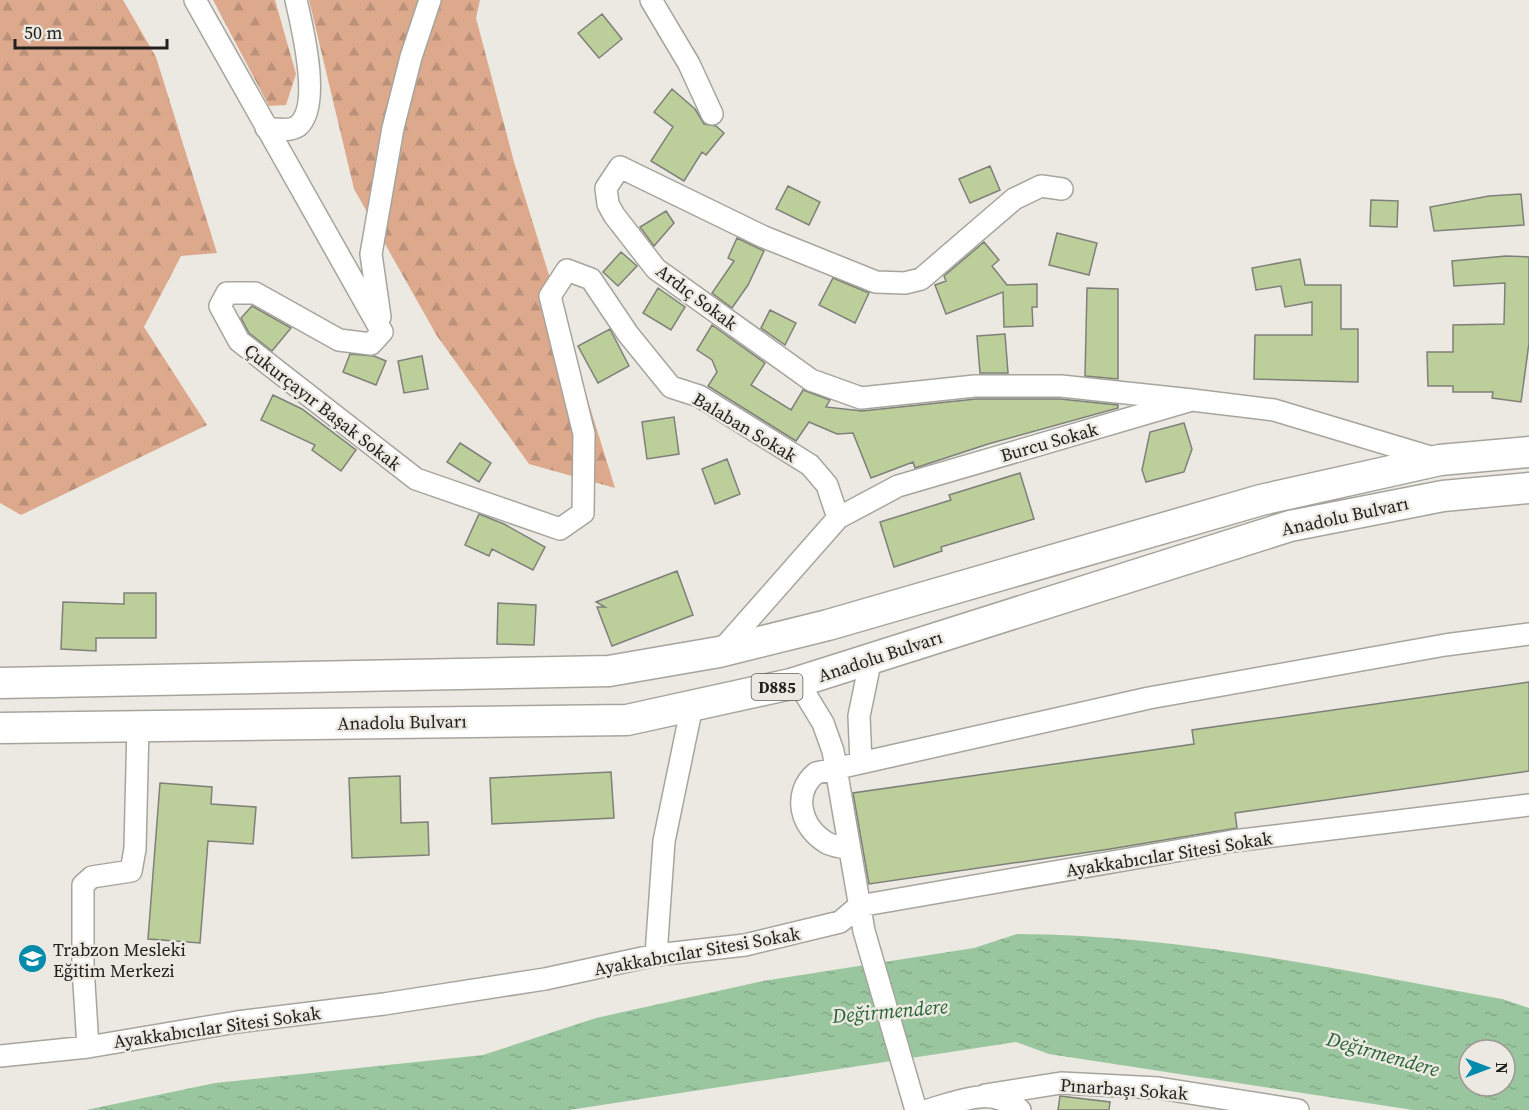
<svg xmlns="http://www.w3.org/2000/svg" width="1529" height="1110" font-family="'Source Serif 4',serif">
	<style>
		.forest { fill: url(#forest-firs) }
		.water { fill: url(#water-ripples); fill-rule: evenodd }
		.building { fill: #bcce9a; stroke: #7e8079; stroke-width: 1.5 }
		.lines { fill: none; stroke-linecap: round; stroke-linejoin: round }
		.minor-casing { stroke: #a6a59d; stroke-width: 24 }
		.highway-casing { stroke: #a6a59d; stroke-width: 33 }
		.minor { stroke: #fff; stroke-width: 21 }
		.highway { stroke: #fff; stroke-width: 30 }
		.labels { text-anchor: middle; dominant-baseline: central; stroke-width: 5; stroke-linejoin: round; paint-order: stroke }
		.shield { fill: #ebe9e1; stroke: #5e5d58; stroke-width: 1.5 }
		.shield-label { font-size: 16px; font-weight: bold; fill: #22211e }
		.street-label { font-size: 18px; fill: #22211e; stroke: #ebe9e1 }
		.poi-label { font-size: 18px; fill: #22211e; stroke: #ebe9e1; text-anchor: start }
		.water-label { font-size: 20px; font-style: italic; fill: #256332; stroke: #ebe9e1 }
	</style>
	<defs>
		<pattern id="forest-firs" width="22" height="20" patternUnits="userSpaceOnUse" patternTransform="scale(1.5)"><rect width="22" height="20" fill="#dca98d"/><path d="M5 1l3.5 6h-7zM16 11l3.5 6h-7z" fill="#bc9179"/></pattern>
		<pattern id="water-ripples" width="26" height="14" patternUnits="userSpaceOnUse" patternTransform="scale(1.5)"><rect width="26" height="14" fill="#9ac69f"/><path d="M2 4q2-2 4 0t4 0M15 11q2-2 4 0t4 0" fill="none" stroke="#84aa88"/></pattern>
	</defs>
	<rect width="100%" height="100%" fill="#ebe9e1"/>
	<path class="forest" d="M 0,0 L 123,0 L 156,57 L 217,253 L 181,256 L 144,327 L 207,425 L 21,515 L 0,503 Z
		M 213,0 L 275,0 L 296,74 L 286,105 L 269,106 Z
		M 309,0 L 480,0 L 476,18 L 514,162 L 615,488 L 529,464 L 437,336 L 354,189 Z"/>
	<path class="water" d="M 1017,934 C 1181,935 1341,970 1502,999 L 1529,1008 L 1529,1110 L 1413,1110 L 1049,1054 L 1016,1042 L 569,1110 L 86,1110 L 215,1083 L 483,1055 L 596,1018 L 763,981 L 974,948 ZM 1469,1050 L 1505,1050 L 1505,1086 L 1469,1086 Z"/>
	<path class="building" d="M 602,14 L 622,39 L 599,58 L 578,33 Z
		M 672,89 L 695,109 L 704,124 L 716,126 L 724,133 L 706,155 L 702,152 L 684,181 L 651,161 L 673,127 L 654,112 Z
		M 990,166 L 1000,190 L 970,203 L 959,179 Z
		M 788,186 L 820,202 L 809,225 L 776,209 Z
		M 1521,194 L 1524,225 L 1434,231 L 1430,207 L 1489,196 Z
		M 1371,200 L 1398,201 L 1397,227 L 1370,226 Z
		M 666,211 L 674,223 L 654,246 L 640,227 Z
		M 1057,233 L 1097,243 L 1089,275 L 1049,265 Z
		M 737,238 L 764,251 L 748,285 L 732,308 L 712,293 L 734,261 L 728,258 Z
		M 984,242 L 999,260 L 992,266 L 1007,285 L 1037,284 L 1037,307 L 1032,307 L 1033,326 L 1004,327 L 1003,292 L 946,314 L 935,285 L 946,281 L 944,276 Z
		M 621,252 L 637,266 L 618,286 L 603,272 Z
		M 1506,256 L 1529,257 L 1529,343 L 1521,402 L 1492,398 L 1493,392 L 1453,392 L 1453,386 L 1428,386 L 1427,352 L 1453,352 L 1453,325 L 1504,324 L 1505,283 L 1454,286 L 1452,261 Z
		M 1300,259 L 1305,285 L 1341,285 L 1341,329 L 1358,329 L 1358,382 L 1254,379 L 1255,335 L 1312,335 L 1312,302 L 1285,307 L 1281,286 L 1256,290 L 1252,268 Z
		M 833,278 L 869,293 L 855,323 L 819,305 Z
		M 658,288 L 685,307 L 671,330 L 643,313 Z
		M 1087,288 L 1118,289 L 1118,379 L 1085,376 Z
		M 252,306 L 291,328 L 272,351 L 249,333 L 241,318 Z
		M 770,310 L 796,323 L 785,345 L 761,328 Z
		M 712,325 L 765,363 L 751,385 L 791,410 L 803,390 L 830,400 L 826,407 L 862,411 L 976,399 L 1060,399 L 1118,405 L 1118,408 L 988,444 L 915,468 L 913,462 L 871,478 L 853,433 L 837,434 L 809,422 L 796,441 L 708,386 L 717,372 L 712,360 L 697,350 Z
		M 610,329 L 629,366 L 598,383 L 578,346 Z
		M 1005,334 L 1008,373 L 980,373 L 977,336 Z
		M 350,354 L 374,356 L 386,361 L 376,385 L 343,372 Z
		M 422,356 L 428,389 L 404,393 L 398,361 Z
		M 273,395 L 302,409 L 356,450 L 341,471 L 312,450 L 315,445 L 261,420 Z
		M 674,417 L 679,454 L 647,459 L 642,422 Z
		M 1184,423 L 1192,449 L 1184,472 L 1146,482 L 1142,470 L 1150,432 Z
		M 460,443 L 491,463 L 479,482 L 447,462 Z
		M 727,459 L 740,494 L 715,504 L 702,469 Z
		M 1020,473 L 1034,519 L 941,547 L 942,551 L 894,567 L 880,522 L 951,500 L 949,495 Z
		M 479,514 L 504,524 L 545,547 L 533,570 L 492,549 L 489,556 L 465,545 Z
		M 677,571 L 693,615 L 612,646 L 597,607 L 605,607 L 596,602 Z
		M 124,593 L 156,593 L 156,638 L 96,638 L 96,651 L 61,649 L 63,602 L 124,604 Z
		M 498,603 L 536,605 L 534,645 L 497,644 Z
		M 1529,682 L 1529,771 L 1235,813 L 1237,828 L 1110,849 L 869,884 L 853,793 L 1194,744 L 1192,730 Z
		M 611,772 L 614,818 L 492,824 L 490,778 Z
		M 400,776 L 401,823 L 428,822 L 429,855 L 352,858 L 349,778 Z
		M 160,783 L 212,787 L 211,804 L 256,807 L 253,844 L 208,841 L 200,943 L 148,939 Z
		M 1060,1096 L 1110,1102 L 1109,1110 L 1058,1110 Z"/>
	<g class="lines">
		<defs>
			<path id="minor" d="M 195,0 L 382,332 L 371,344 L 339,340 L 255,293 L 227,293 L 220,306 L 239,341 L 416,479 L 560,529 L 583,513 L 584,434 L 550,296 L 567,270 L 591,279 L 628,334 L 671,387 L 699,396 L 810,465 L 827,485 L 838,518
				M 651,0 L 689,64 L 712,114
				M 266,128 C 275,129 289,132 298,126 C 322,106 302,26 296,0
				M 1062,189 L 1041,186 L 1014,199 L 921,279 L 905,283 L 876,282 L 764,237 L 620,167 L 606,188 L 608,204 L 614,215 L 656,269 L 811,380 L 861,398 L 975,386 L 1061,386 L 1192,400
				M 380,317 L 371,254 L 393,128 L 411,57 L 430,0
				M 720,652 L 838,518 L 898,486 L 1192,400 L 1274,410 L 1437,459
				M 798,682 L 823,723 L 833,751 L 864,931 L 916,1110
				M 861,763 L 859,716 L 871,658
				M 849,849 C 842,847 833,846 827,843 C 800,827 792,793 816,773 L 1149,698 L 1445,645 L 1529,634
				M 656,955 L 664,841 L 692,706
				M 88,1047 L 83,967 L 83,885 L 92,877 L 131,871 L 135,849 L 138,726
				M 0,1056 L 88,1047 L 237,1022 L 384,1004 L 545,979 L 656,955 L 745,945 L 840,922 L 859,906 L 1233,841 L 1529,805
				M 985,1095 L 1061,1083 L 1158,1088 L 1298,1110
				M 928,1110 C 961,1101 990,1085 1020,1110"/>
			<path id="highway" d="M 0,683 L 609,671 L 719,652 L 828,625 L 1261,500 L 1440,460 L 1529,452
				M 0,728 L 627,720 L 791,684 L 1290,526 L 1443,496 L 1529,488"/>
		</defs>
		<use href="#minor" class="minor-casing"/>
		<use href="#highway" class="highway-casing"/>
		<use href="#minor" class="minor"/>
		<use href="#highway" class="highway"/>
	</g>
	<defs>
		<symbol id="school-disc" viewBox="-11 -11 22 22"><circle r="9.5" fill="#028baa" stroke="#ebe9e1"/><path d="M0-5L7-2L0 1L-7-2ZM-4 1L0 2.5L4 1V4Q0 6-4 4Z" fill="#fff"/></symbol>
	</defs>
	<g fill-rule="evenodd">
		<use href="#school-disc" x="16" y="942" width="33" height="33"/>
	</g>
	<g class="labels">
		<rect class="shield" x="751.5" y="674" width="51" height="26" rx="4.5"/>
		<g class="shield-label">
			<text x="777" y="687">D885</text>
		</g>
		<g class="street-label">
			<text transform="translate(697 297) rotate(37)">Ardıç Sokak</text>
			<text transform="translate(323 407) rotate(38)">Çukurçayır Başak Sokak</text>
			<text transform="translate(745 427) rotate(31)">Balaban Sokak</text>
			<text transform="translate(1049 442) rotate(-16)">Burcu Sokak</text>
			<text transform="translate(1345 516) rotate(-12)">Anadolu Bulvarı</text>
			<text transform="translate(880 656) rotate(-18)">Anadolu Bulvarı</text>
			<text transform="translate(402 722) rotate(-1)">Anadolu Bulvarı</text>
			<text transform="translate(1169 854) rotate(-9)">Ayakkabıcılar Sitesi Sokak</text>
			<text transform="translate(697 951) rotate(-10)">Ayakkabıcılar Sitesi Sokak</text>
			<text transform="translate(217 1027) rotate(-8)">Ayakkabıcılar Sitesi Sokak</text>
			<text transform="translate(1124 1089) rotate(4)">Pınarbaşı Sokak</text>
		</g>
		<g class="poi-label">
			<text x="53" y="949">Trabzon Mesleki<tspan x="53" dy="21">Eğitim Merkezi</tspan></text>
		</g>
		<g class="water-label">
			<text transform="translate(890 1011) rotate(-5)">Değirmendere</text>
			<text transform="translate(1383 1054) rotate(16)">Değirmendere</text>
		</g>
	</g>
	<g transform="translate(1487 1068) rotate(90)"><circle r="28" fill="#ebe9e1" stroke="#9b9993" stroke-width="1.5"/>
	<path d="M0-4.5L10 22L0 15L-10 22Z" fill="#028baa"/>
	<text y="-9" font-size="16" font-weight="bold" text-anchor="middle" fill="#22211e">N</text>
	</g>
	<path d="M15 39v9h152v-9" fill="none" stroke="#22211e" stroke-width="3"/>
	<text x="24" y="39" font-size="18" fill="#22211e" stroke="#ebe9e1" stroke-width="4.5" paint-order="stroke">50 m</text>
</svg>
